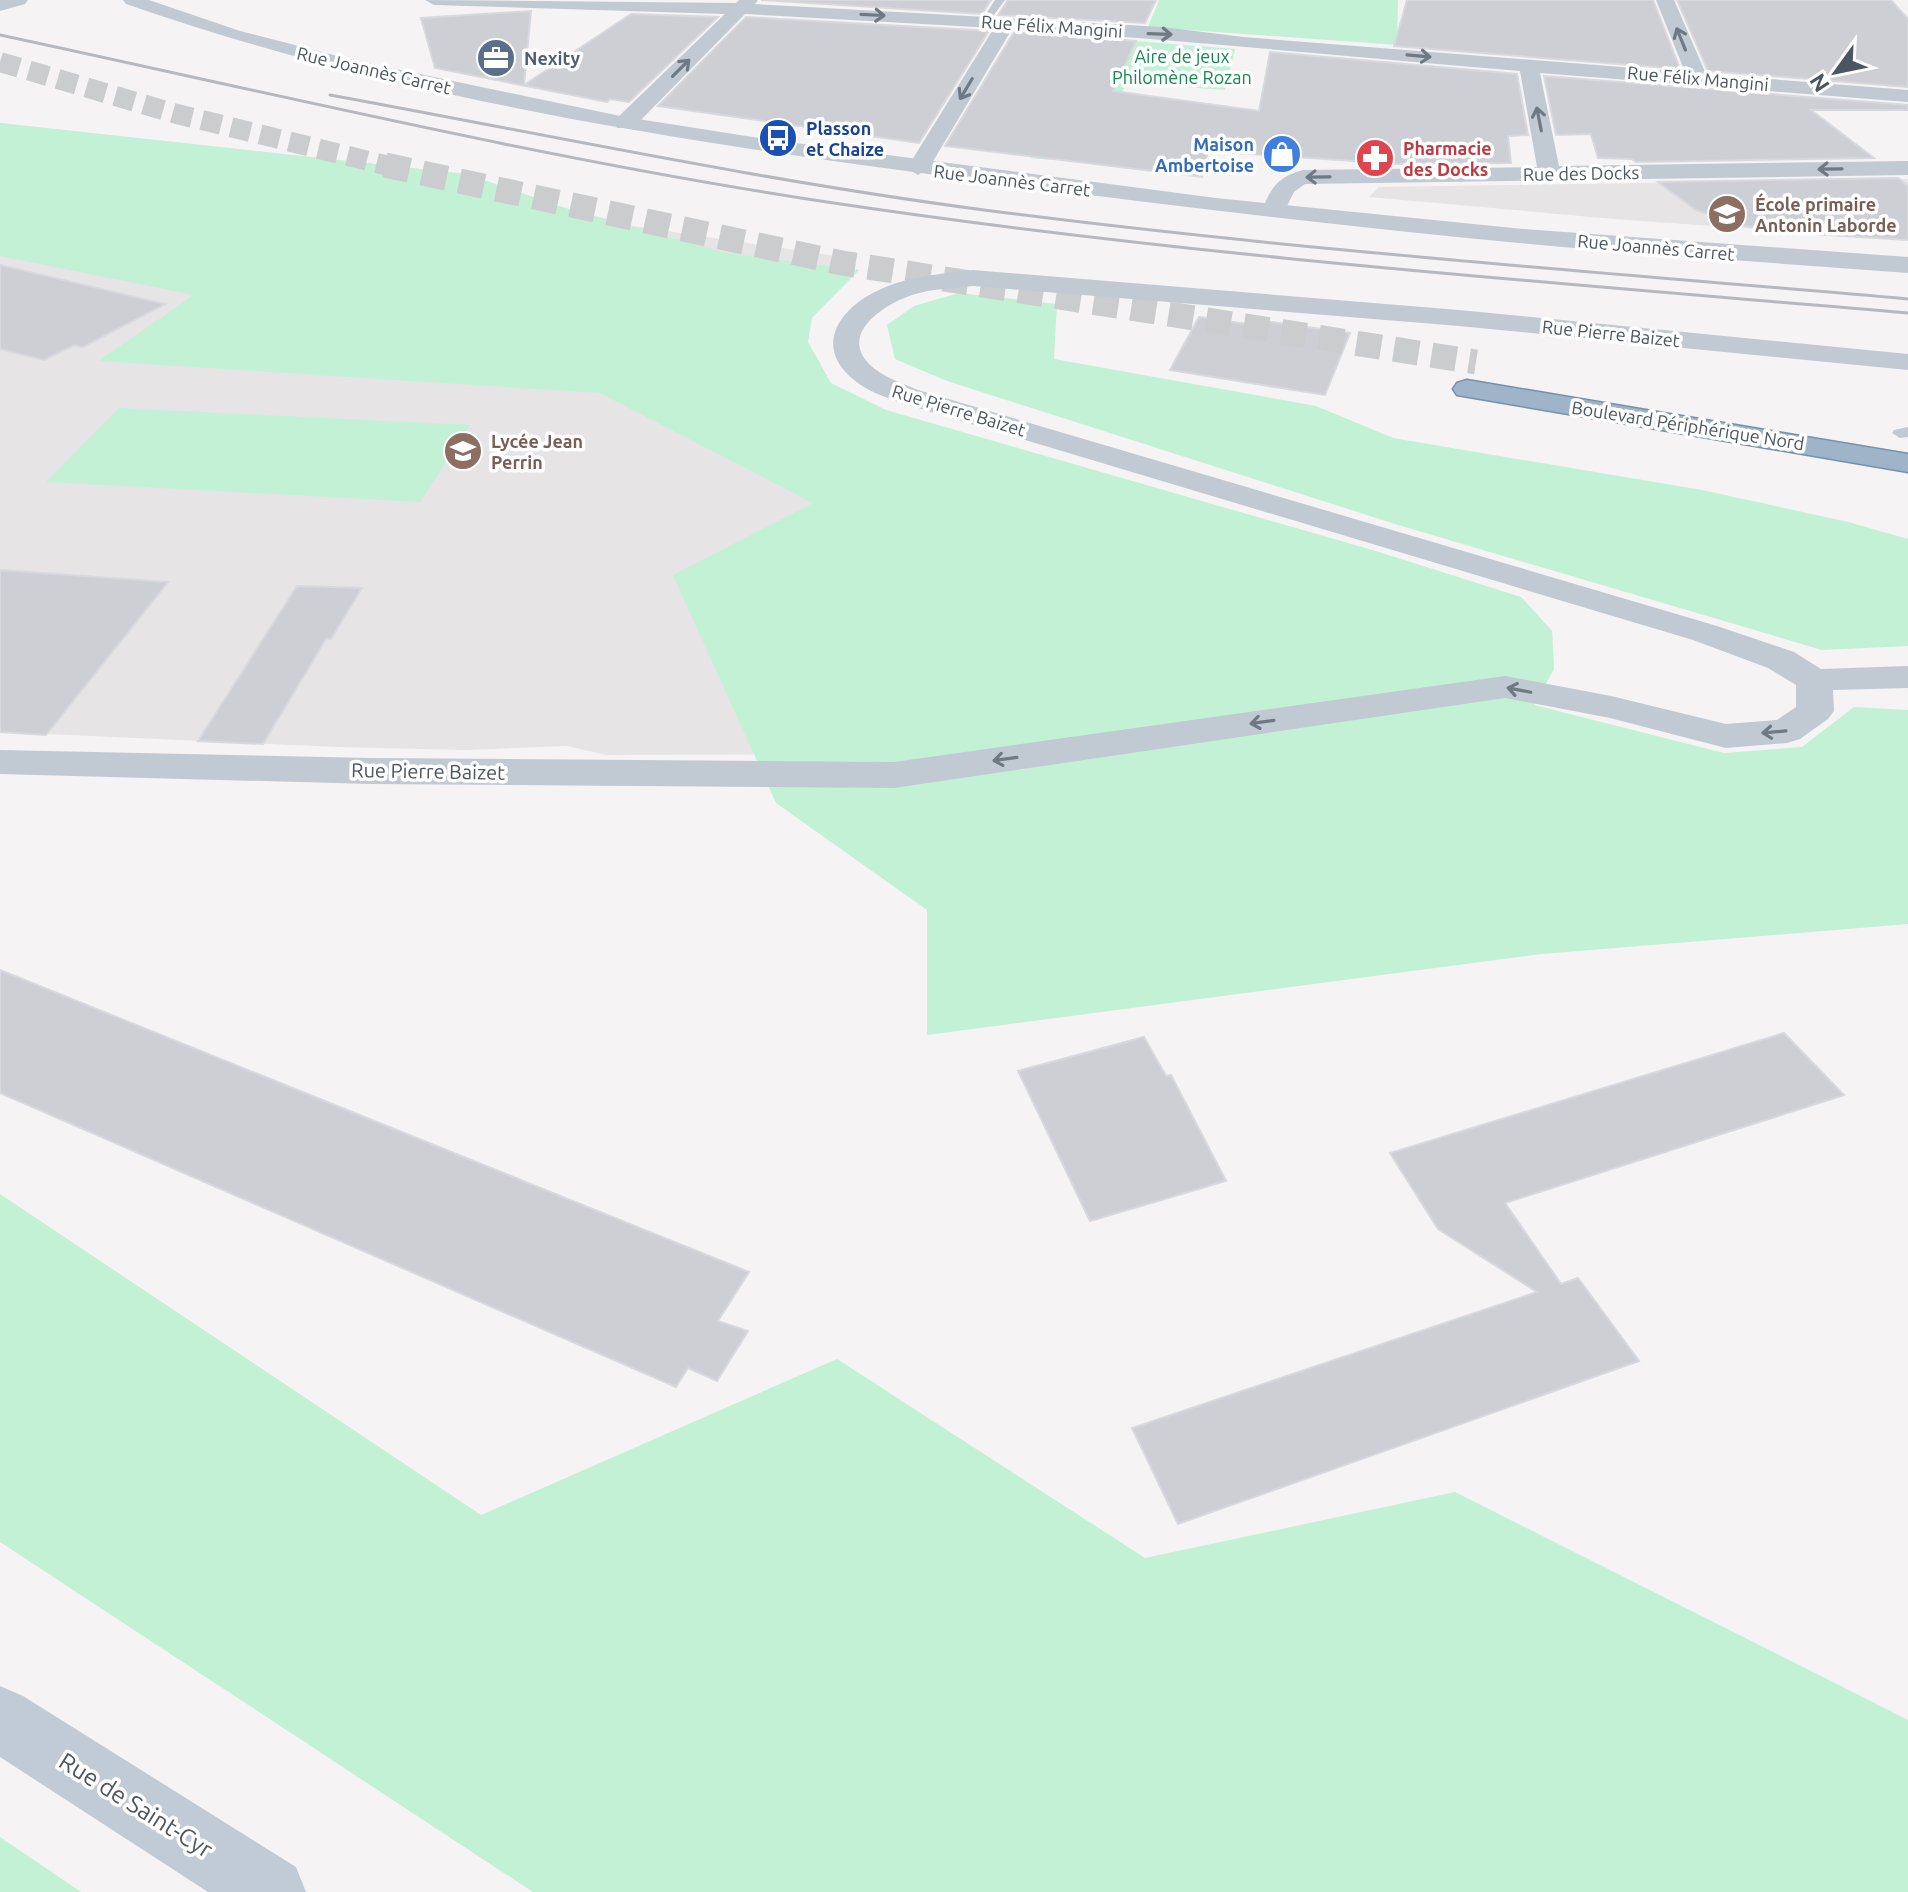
<svg xmlns="http://www.w3.org/2000/svg" width="1908" height="1892" font-family="Ubuntu,sans-serif">
	<style>
		.education { fill: #e6e4e5 }
		.green { fill: #c3f1d5 }
		.building { fill: #cdcfd5; stroke: #d7d9de; stroke-width: 2 }
		.lines { fill: none; stroke-linecap: round; stroke-linejoin: round }
		.trunk-tunnel-far1 { stroke: #caccce; stroke-width: 20; stroke-dasharray: 20 10; stroke-linecap: butt }
		.trunk-tunnel { stroke: #caccce; stroke-width: 25; stroke-dasharray: 25 13; stroke-linecap: butt }
		.trunk-casing { stroke: #7690ad; stroke-width: 3 }
		.service { fill: #c1cad2; fill-rule: evenodd }
		.minor { fill: #c1cad2; fill-rule: evenodd }
		.tertiary { fill: #c1cad2; fill-rule: evenodd }
		.secondary { fill: #c1cbd6; fill-rule: evenodd }
		.trunk { fill: #9fb4c9; fill-rule: evenodd }
		.rail { stroke: #b5b8bd; stroke-width: 3 }
		.oneway { stroke: #6e7983 }
		.labels { text-anchor: middle; dominant-baseline: central; stroke-width: 7; stroke-linejoin: round; paint-order: stroke }
		.far-street-label { font-size: 18px; fill: #4a5661; stroke: #fff }
		.far-park-label { font-size: 18px; fill: #17864f; stroke: #fff }
		.far-service-label { font-size: 18px; font-weight: bold; fill: #4e5e75; stroke: #fff; text-anchor: start }
		.far-transit-label { font-size: 18px; font-weight: bold; fill: #164399; stroke: #fff; text-anchor: start }
		.far-shop-label { font-size: 18px; font-weight: bold; fill: #366cbe; stroke: #fff; text-anchor: end }
		.far-health-label { font-size: 18px; font-weight: bold; fill: #be3a42; stroke: #fff; text-anchor: start }
		.far-education-label { font-size: 18px; font-weight: bold; fill: #785e54; stroke: #fff; text-anchor: start }
		.street-label { font-size: 20px; fill: #4a5661; stroke: #fff }
		.near-street-label { font-size: 24px; fill: #4a5661; stroke: #fff }
	</style>
	<rect width="100%" height="100%" fill="#f5f3f3"/>
	<path class="education" d="M 0,123 L 467,174 L 561,207 L 634,226 L 855,259 L 705,395 L 1521,597 L 1552,631 L 1554,669 L 1423,677 L 865,754 L 606,755 L 567,746 L 467,750 L 338,747 L 0,732 Z
		M 1908,179 L 1908,240 L 1614,219 L 1369,197 L 1379,187 Z"/>
	<path class="green" d="M 1159,0 L 1398,0 L 1397,45 L 1148,27 Z
		M 1123,40 L 1235,49 L 1225,90 L 1128,83 L 1117,99 L 1053,160 L 1031,158 L 1045,121 L 1118,56 Z
		M 0,123 L 466,174 L 562,207 L 726,253 L 859,270 L 812,318 L 808,342 L 831,383 L 886,410 L 1379,552 L 1521,597 L 1552,631 L 1554,669 L 1534,705 L 1724,753 L 1802,747 L 1854,707 L 1908,710 L 1908,924 L 1542,954 L 927,1035 L 927,910 L 776,803 L 673,575 L 813,503 L 600,393 L 98,361 L 194,295 L 0,256 Z
		M 959,293 L 1057,304 L 1054,359 L 1316,406 L 1393,438 L 1702,490 L 1848,522 L 1908,539 L 1908,646 L 1822,650 L 1395,524 L 947,381 L 895,359 L 887,325 L 914,306 Z
		M 119,408 L 470,425 L 420,502 L 46,482 Z
		M 0,1194 L 481,1515 L 837,1359 L 1145,1558 L 1455,1492 L 1908,1720 L 1908,1892 L 533,1892 L 0,1542 Z
		M 0,1837 L 81,1892 L 0,1892 Z"/>
	<path class="building" d="M 761,0 L 991,0 L 982,14 Z
		M 1008,0 L 1156,0 L 1145,23 L 998,15 Z
		M 1407,0 L 1653,0 L 1680,69 L 1394,46 Z
		M 1677,0 L 1891,0 L 1908,19 L 1908,87 L 1708,71 Z
		M 531,11 L 524,85 L 631,14 L 718,17 L 629,102 L 610,99 L 607,102 L 435,68 L 421,18 Z
		M 746,17 L 989,31 L 919,143 L 658,106 Z
		M 1014,32 L 1136,41 L 1113,91 L 1259,111 L 1270,52 L 1517,74 L 1528,135 L 1508,136 L 1511,163 L 1397,164 L 1208,151 L 1202,177 L 945,146 Z
		M 1544,76 L 1908,105 L 1908,110 L 1811,110 L 1874,158 L 1636,162 L 1632,159 L 1598,158 L 1591,134 L 1556,135 Z
		M 1898,178 L 1908,186 L 1908,240 L 1776,232 L 1740,225 L 1696,210 L 1658,182 Z
		M 0,265 L 165,304 L 83,347 L 74,345 L 44,360 L 0,349 Z
		M 1199,317 L 1261,326 L 1264,321 L 1350,333 L 1325,395 L 1170,370 Z
		M 0,570 L 168,582 L 46,735 L 0,732 Z
		M 297,586 L 362,588 L 331,639 L 326,639 L 263,744 L 198,741 Z
		M 0,970 L 749,1272 L 718,1321 L 748,1331 L 717,1381 L 688,1368 L 676,1387 L 0,1093 Z
		M 1784,1033 L 1844,1095 L 1505,1203 L 1561,1284 L 1578,1278 L 1639,1361 L 1178,1524 L 1132,1428 L 1537,1292 L 1438,1229 L 1390,1153 Z
		M 1144,1037 L 1166,1076 L 1171,1075 L 1226,1181 L 1090,1221 L 1018,1071 Z"/>
	<g class="lines">
		<path class="trunk-tunnel-far1" d="M 0,62 L 173,113 L 393,167"/>
		<path class="trunk-tunnel" d="M 385,165 L 842,263 L 1476,362"/>
		<defs>
			<path id="trunk" d="M 1467,380 L 1908,454 L 1908,472 L 1457,395 L 1453,389 L 1457,383 Z"/>
		</defs>
		<use href="#trunk" class="trunk-casing"/>
		<path class="service" d="M 995,0 L 1005,0 L 988,23 L 980,23 Z
			M 1908,427 L 1908,437 L 1900,438 L 1892,433 L 1894,430 Z"/>
		<path class="minor" d="M 0,0 L 28,0 L 25,4 L 0,11 Z
			M 425,0 L 736,3 L 739,0 L 758,0 L 755,4 L 1163,27 L 1243,37 L 1685,72 L 1656,0 L 1674,0 L 1706,74 L 1908,90 L 1908,102 L 1540,73 L 1559,166 L 1908,161 L 1908,175 L 1305,184 L 1294,192 L 1282,216 L 1266,216 L 1262,211 C 1270,188 1279,176 1303,170 L 1537,167 L 1520,71 C 1351,57 1182,40 1012,29 L 929,168 L 918,175 L 907,168 L 994,28 L 745,14 L 633,128 L 617,128 L 614,123 L 617,118 L 725,14 L 434,5 Z
			M 973,270 L 1459,310 L 1908,354 L 1908,370 L 1459,326 L 973,286 C 953,288 931,289 912,295 C 885,304 839,333 869,364 C 882,377 902,383 918,390 L 1717,626 L 1794,652 L 1821,669 L 1908,666 L 1908,688 L 1833,690 L 1834,711 L 1828,719 L 1800,739 L 1787,743 L 1726,748 L 1610,718 L 1505,698 L 894,788 L 371,784 L 0,774 L 0,750 L 371,758 L 894,762 L 1505,676 L 1611,696 L 1726,724 L 1777,720 L 1796,707 L 1796,685 L 1768,668 L 1693,640 L 898,402 C 883,396 867,391 854,380 C 813,347 839,309 877,291 C 907,276 941,274 973,270 Z"/>
		<path class="tertiary" d="M 123,0 L 149,0 L 240,31 L 353,60 L 625,117 L 765,139 L 1216,198 L 1523,229 L 1908,257 L 1908,273 C 1778,263 1648,255 1519,243 C 1329,225 1140,202 950,177 C 672,140 392,97 126,4 Z"/>
		<path class="secondary" d="M 0,1686 L 23,1696 L 296,1867 L 306,1892 L 208,1892 L 0,1757 Z"/>
		<use href="#trunk" class="trunk"/>
		<path class="rail" d="M 0,35 C 275,94 549,160 827,202 C 1186,256 1547,282 1908,313
			M 330,95 C 548,135 764,181 984,210 C 1291,250 1600,272 1908,299"/>
	</g>
	<defs><path id="oneway-shaft" d="M-6 0H5M1.5-3L5.5 0L1.5 3" fill="none" stroke-width="1.6" stroke-linecap="round" stroke-linejoin="round" transform="scale(2)"/></defs>
	<g class="oneway">
		<use href="#oneway-shaft" transform="translate(873 15) rotate(3)"/>
		<use href="#oneway-shaft" transform="translate(1160 34) rotate(2)"/>
		<use href="#oneway-shaft" transform="translate(1681 39) rotate(-112)"/>
		<use href="#oneway-shaft" transform="translate(1419 56) rotate(5)"/>
		<use href="#oneway-shaft" transform="translate(681 68) rotate(-45)"/>
		<use href="#oneway-shaft" transform="translate(966 89) rotate(121)"/>
		<use href="#oneway-shaft" transform="translate(1539 119) rotate(-101)"/>
		<use href="#oneway-shaft" transform="translate(1830 169) rotate(179)"/>
		<use href="#oneway-shaft" transform="translate(1318 177) rotate(179)"/>
		<use href="#oneway-shaft" transform="translate(1519 690) rotate(-169)"/>
		<use href="#oneway-shaft" transform="translate(1262 722) rotate(172)"/>
		<use href="#oneway-shaft" transform="translate(1774 732) rotate(175)"/>
		<use href="#oneway-shaft" transform="translate(1005 759) rotate(172)"/>
	</g>
	<defs>
		<symbol id="office-disc" viewBox="-11 -11 22 22"><circle r="9.5" fill="#5c6f8a" stroke="#fff"/><path d="M-6-3h4V-5.5h4V-3h4V5H-6ZM-1-4.5V-3h2v-1.5ZM-6 0V1H6V0Z" fill="#fff"/></symbol>
		<symbol id="bus-disc" viewBox="-11 -11 22 22"><circle r="9.5" fill="#1a4fb4" stroke="#fff"/><path d="M-5-6H5V4H4V6H2V4H-2V6H-4V4H-5ZM-3.5-4V0h7V-4ZM-3.5 1.2v1.5H-2V1.2ZM2 1.2v1.5H3.5V1.2Z" fill="#fff"/></symbol>
		<symbol id="shop-disc" viewBox="-11 -11 22 22"><circle r="9.5" fill="#3f7fe0" stroke="#fff"/><path d="M-5-2.5h2.3a2.7 3.5 0 0 1 5.4 0H5L5.5 6h-11ZM-1.5-2.5h3a1.5 2.3 0 0 0-3 0Z" fill="#fff"/></symbol>
		<symbol id="pharmacy-disc" viewBox="-11 -11 22 22"><circle r="9.5" fill="#e0444e" stroke="#fff"/><path d="M-2-6h4v4h4v4h-4v4h-4v-4h-4v-4h4Z" fill="#fff"/></symbol>
		<symbol id="school-disc" viewBox="-11 -11 22 22"><circle r="9.5" fill="#8d6e63" stroke="#fff"/><path d="M0-5L7-2L0 1L-7-2ZM-4 1L0 2.5L4 1V4Q0 6-4 4Z" fill="#fff"/></symbol>
	</defs>
	<g fill-rule="evenodd">
		<use href="#office-disc" x="474" y="36" width="44" height="44"/>
		<use href="#bus-disc" x="756" y="116" width="44" height="44"/>
		<use href="#shop-disc" x="1260" y="132" width="44" height="44"/>
		<use href="#pharmacy-disc" x="1353" y="136" width="44" height="44"/>
		<use href="#school-disc" x="1705" y="192" width="44" height="44"/>
		<use href="#school-disc" x="441" y="429" width="44" height="44"/>
	</g>
	<g class="labels">
		<g class="far-street-label">
			<text transform="translate(1052 26) rotate(4)">Rue Félix Mangini</text>
			<text transform="translate(374 70) rotate(13)">Rue Joannès Carret</text>
			<text transform="translate(1698 78) rotate(5)">Rue Félix Mangini</text>
			<text transform="translate(1581 173) rotate(-1)">Rue des Docks</text>
			<text transform="translate(1012 180) rotate(7)">Rue Joannès Carret</text>
			<text transform="translate(1656 247) rotate(5)">Rue Joannès Carret</text>
			<text transform="translate(1611 333) rotate(6)">Rue Pierre Baizet</text>
			<text transform="translate(959 410) rotate(17)">Rue Pierre Baizet</text>
			<text transform="translate(1688 425) rotate(9)">Boulevard Périphérique Nord</text>
		</g>
		<g class="far-park-label">
			<text x="1182" y="56">Aire de jeux<tspan x="1182" dy="21">Philomène Rozan</tspan></text>
		</g>
		<g class="far-service-label">
			<text x="524" y="58">Nexity</text>
		</g>
		<g class="far-transit-label">
			<text x="806" y="128">Plasson<tspan x="806" dy="21">et Chaize</tspan></text>
		</g>
		<g class="far-shop-label">
			<text x="1254" y="144">Maison<tspan x="1254" dy="21">Ambertoise</tspan></text>
		</g>
		<g class="far-health-label">
			<text x="1403" y="148">Pharmacie<tspan x="1403" dy="21">des Docks</tspan></text>
		</g>
		<g class="far-education-label">
			<text x="1755" y="204">École primaire<tspan x="1755" dy="21">Antonin Laborde</tspan></text>
			<text x="491" y="441">Lycée Jean<tspan x="491" dy="21">Perrin</tspan></text>
		</g>
		<g class="street-label">
			<text transform="translate(428 771) rotate(1)">Rue Pierre Baizet</text>
		</g>
		<g class="near-street-label">
			<text transform="translate(136 1805) rotate(32)">Rue de Saint-Cyr</text>
		</g>
	</g>
	<g transform="translate(1836 72) rotate(237)" stroke="#ffffff" stroke-width="6" paint-order="stroke">
	<path d="M0-6L14 30L0 20L-14 30Z" fill="#4a5661"/>
	<text y="-12" font-size="22" font-weight="bold" text-anchor="middle" fill="#4a5661">N</text>
	</g>
</svg>
